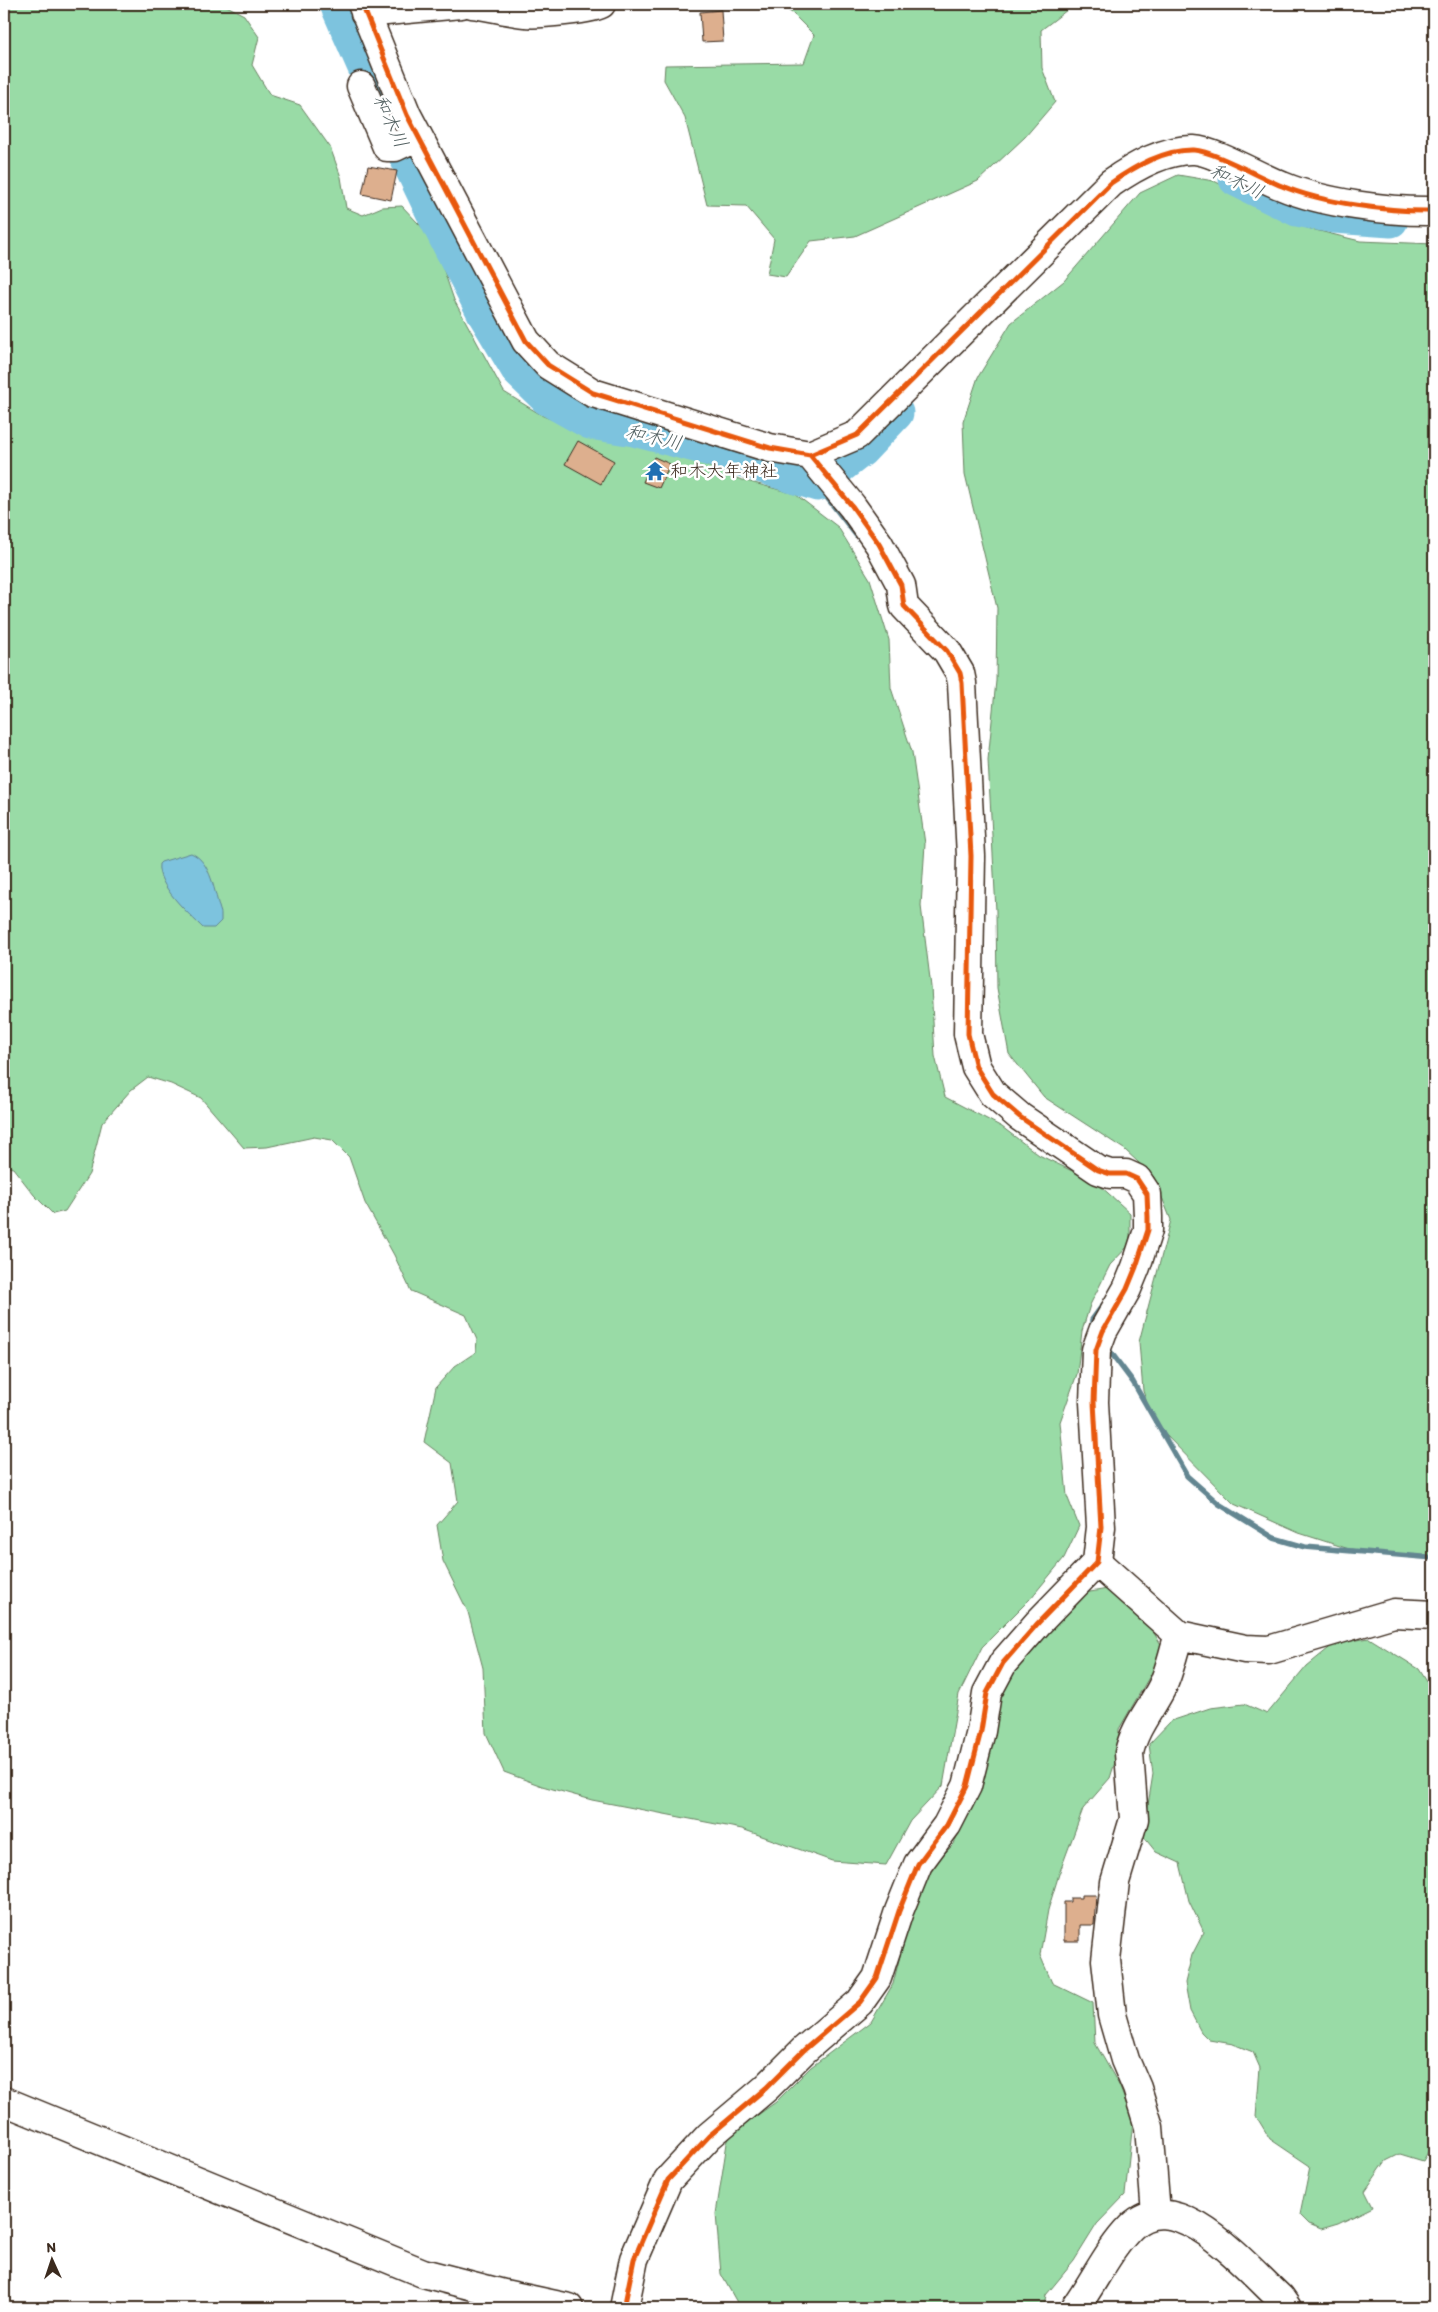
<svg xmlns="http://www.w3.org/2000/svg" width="1438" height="2312" font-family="Itim,'Klee One',sans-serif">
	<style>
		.green { fill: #99dba6; stroke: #6a8262 }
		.water { fill: #7dc3de; stroke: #638691 }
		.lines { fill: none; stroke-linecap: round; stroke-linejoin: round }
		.stream { stroke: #638691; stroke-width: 5.5 }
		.river { stroke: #7dc3de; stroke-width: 35 }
		.building { fill: #ddaf8e; stroke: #3b2a1e }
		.minor-casing { stroke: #3b2a1e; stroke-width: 31 }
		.minor { stroke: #fff; stroke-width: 28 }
		.cycleway-casing { stroke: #fff; stroke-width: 8 }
		.cycleway { stroke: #e8590c; stroke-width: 5 }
		.labels { text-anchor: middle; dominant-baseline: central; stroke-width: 5; stroke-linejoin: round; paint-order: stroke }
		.poi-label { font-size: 18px; fill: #3b2a1e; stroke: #fff; text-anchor: start }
		.water-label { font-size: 19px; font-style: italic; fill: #526061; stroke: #fff }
	</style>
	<rect width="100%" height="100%" fill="#fff"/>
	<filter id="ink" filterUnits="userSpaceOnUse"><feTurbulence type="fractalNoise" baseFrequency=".02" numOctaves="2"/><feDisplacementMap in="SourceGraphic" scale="10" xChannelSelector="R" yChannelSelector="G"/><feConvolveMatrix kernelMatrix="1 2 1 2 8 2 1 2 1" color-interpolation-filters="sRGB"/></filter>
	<g filter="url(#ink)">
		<path class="green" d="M 4,4 L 223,4 L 244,15 L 259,37 L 252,65 L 270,95 L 300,105 L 330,147 L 341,177 L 346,208 L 363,215 L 382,207 L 402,206 L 433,239 L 454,300 L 504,392 L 543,416 L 583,432 L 679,454 L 739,479 L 795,494 L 838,527 L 870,579 L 889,640 L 891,688 L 912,752 L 925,844 L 921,906 L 931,987 L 935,1056 L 945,1097 L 1002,1127 L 1039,1155 L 1097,1183 L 1130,1213 L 1130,1244 L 1110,1265 L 1090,1305 L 1082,1331 L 1077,1374 L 1060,1422 L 1067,1496 L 1079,1526 L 1064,1558 L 1031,1598 L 982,1647 L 959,1694 L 943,1786 L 910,1821 L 886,1865 L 832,1861 L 742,1829 L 592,1800 L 542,1786 L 504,1772 L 486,1733 L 483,1668 L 468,1612 L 443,1561 L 437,1525 L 458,1501 L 452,1463 L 424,1442 L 436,1387 L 455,1366 L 476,1352 L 477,1340 L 466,1315 L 411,1291 L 394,1255 L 365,1203 L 349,1157 L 332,1140 L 314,1137 L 267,1147 L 244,1148 L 201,1098 L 171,1084 L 148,1077 L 131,1090 L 102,1123 L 89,1174 L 65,1211 L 53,1214 L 34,1195 L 13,1168 L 4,1166 Z
			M 778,4 L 1070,4 L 1067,10 L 1041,30 L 1042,68 L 1055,102 L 1025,137 L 978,181 L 855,236 L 811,241 L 786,277 L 767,274 L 774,239 L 746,206 L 707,205 L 685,118 L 664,80 L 665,65 L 804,63 L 814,35 L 792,13 Z
			M 1178,175 L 1214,181 L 1307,228 L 1360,241 L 1434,244 L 1434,1557 L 1349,1549 L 1299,1533 L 1234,1504 L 1154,1423 L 1143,1391 L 1139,1342 L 1171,1220 L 1154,1177 L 1124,1149 L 1044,1097 L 1009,1054 L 997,988 L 996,911 L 988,760 L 996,681 L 997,608 L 965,474 L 963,422 L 978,377 L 1011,323 L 1064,281 L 1140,193 Z
			M 1108,1589 L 1144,1617 L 1162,1646 L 1158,1662 L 1119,1729 L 1118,1753 L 1110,1778 L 1083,1809 L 1059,1874 L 1048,1910 L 1040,1955 L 1052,1983 L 1093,2003 L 1095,2043 L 1119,2085 L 1133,2121 L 1125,2195 L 1097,2224 L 1074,2261 L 1046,2295 L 1044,2308 L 778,2308 L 775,2306 L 739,2306 L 721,2274 L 716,2214 L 727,2143 L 731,2134 L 776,2102 L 811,2067 L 871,2022 L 893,1984 L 914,1899 L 928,1870 L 954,1844 L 966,1812 L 992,1712 L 1010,1671 L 1068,1603 L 1090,1592 Z
			M 1369,1638 L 1419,1669 L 1431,1688 L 1434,1690 L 1434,2148 L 1429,2150 L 1423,2161 L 1400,2154 L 1386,2161 L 1365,2191 L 1373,2207 L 1338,2224 L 1321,2229 L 1309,2224 L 1300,2215 L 1310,2166 L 1270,2139 L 1256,2116 L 1260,2068 L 1253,2052 L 1233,2044 L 1209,2040 L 1201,2032 L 1190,2011 L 1185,1983 L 1192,1955 L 1204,1932 L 1189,1901 L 1180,1863 L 1156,1852 L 1143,1836 L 1153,1774 L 1149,1744 L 1171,1721 L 1210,1708 L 1244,1704 L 1267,1714 L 1307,1666 L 1334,1644 Z"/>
		<path class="water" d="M 191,853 C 212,862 214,893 221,913 L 221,921 L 214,928 L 203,928 C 189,914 156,885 159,864 L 161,862 Z"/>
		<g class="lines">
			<path class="stream" d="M 822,491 L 856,535
				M 1092,1329 L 1092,1320 L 1103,1305
				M 1106,1346 L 1133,1382 L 1187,1476 L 1219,1504 L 1274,1538 L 1305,1547 L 1434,1558"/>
			<path class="river" d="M 337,4 L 381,104 L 434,214 L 486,316 L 519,371 L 547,398 L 590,422 L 634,429 L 711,449 L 817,484 L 861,450 L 896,413
				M 1236,179 L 1297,209 L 1334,216 L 1391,220"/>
		</g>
		<path class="building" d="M 721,10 L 723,41 L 702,42 L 700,12 Z
			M 368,166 L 397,171 L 391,200 L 362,194 Z
			M 578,441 L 614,461 L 601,484 L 565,464 Z
			M 654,457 L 670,464 L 659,488 L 643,482 Z
			M 1081,1895 L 1096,1895 L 1094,1925 L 1080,1925 L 1080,1941 L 1064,1941 L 1064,1902 L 1071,1902 L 1071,1898 L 1081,1898 Z"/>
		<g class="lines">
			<defs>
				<path id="minor" d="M 362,4 L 407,115 L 526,341 L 548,365 L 593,393 L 770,448 L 810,455 L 857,435 L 1111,183 C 1134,167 1164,149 1194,150 C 1214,151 1261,178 1282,186 C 1322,203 1390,212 1434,211
					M 472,4 C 490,6 507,11 525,13 C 535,15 595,9 601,4
					M 365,13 L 461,4
					M 361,86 L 387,147 L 395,147 L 418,136
					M 1097,1562 L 1179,1635 L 1245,1649 L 1269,1650 L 1394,1613 L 1434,1615
					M 4,2101 L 423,2273 L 504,2294 L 569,2308
					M 1156,2213 L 1149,2127 L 1137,2088 L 1125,2060 L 1112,2015 L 1106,1960 L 1115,1882 L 1134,1819 L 1129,1753 C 1134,1728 1151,1709 1162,1687 C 1170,1671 1173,1652 1179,1635
					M 624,2308 L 634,2259 L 668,2180 L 709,2136 L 766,2088 L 804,2050 L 860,2002 L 877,1978 L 899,1911 L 918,1864 L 947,1825 L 967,1786 L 981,1731 L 987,1693 L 1003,1663 L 1038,1623 L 1097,1562 L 1101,1527 L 1094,1402 L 1096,1350 L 1103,1331 L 1127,1289 L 1136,1267 L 1148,1230 L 1148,1217 L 1147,1194 L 1137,1179 L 1126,1174 L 1110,1174 L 1098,1170 L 1020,1117 L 993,1094 L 976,1067 L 968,1034 L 971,856 L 962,683 L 960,673 L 947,651 L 904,606 L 901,585 L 879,544 L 852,506 L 810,455
					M 1075,2308 C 1094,2282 1108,2250 1131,2227 C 1176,2182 1248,2269 1280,2298 L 1287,2308"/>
			</defs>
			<use href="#minor" class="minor-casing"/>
			<use href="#minor" class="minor"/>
			<defs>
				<path id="cycleway" d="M 362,4 L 407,115 L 526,341 L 548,365 L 593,393 L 770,448 L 810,455 L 857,435 L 1111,183 C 1134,167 1164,149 1194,150 C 1214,151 1261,178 1282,186 C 1322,203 1390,212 1434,211
					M 624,2308 L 634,2259 L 668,2180 L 709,2136 L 766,2088 L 804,2050 L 860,2002 L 877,1978 L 899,1911 L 918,1864 L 947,1825 L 967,1786 L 981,1731 L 987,1693 L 1003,1663 L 1038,1623 L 1097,1562 L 1101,1527 L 1094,1402 L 1096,1350 L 1103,1331 L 1127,1289 L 1136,1267 L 1148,1230 L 1148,1217 L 1147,1194 L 1137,1179 L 1126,1174 L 1110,1174 L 1098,1170 L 1020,1117 L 993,1094 L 976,1067 L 968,1034 L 971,856 L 962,683 L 960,673 L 947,651 L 904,606 L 901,585 L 879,544 L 852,506 L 810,455"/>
			</defs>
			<use href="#cycleway" class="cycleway-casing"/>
			<use href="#cycleway" class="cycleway"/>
		</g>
	</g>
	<defs>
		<symbol id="temple-bare" viewBox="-9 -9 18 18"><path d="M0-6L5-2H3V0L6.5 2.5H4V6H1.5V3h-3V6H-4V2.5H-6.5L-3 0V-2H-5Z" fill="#1f6fb2" stroke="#fff" stroke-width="2.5" paint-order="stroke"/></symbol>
	</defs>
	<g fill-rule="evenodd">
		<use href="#temple-bare" x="641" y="457" width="28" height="28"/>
	</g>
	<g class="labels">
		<g class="poi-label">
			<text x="670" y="471">和木大年神社</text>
		</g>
		<g class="water-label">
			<text transform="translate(391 121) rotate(65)">和木川</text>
			<text transform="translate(1237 181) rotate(25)">和木川</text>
			<text transform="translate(654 437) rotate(13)">和木川</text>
		</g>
	</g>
	<rect width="1438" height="2312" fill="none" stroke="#fff" stroke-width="20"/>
	<rect x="10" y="10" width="1418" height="2292" fill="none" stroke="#3b2a1e" stroke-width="2" filter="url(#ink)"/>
	<g transform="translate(52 2260) rotate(357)" stroke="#ffffff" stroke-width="4" paint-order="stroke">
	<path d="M0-4L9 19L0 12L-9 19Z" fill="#3b2a1e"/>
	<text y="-8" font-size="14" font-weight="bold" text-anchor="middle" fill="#3b2a1e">N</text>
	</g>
</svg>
